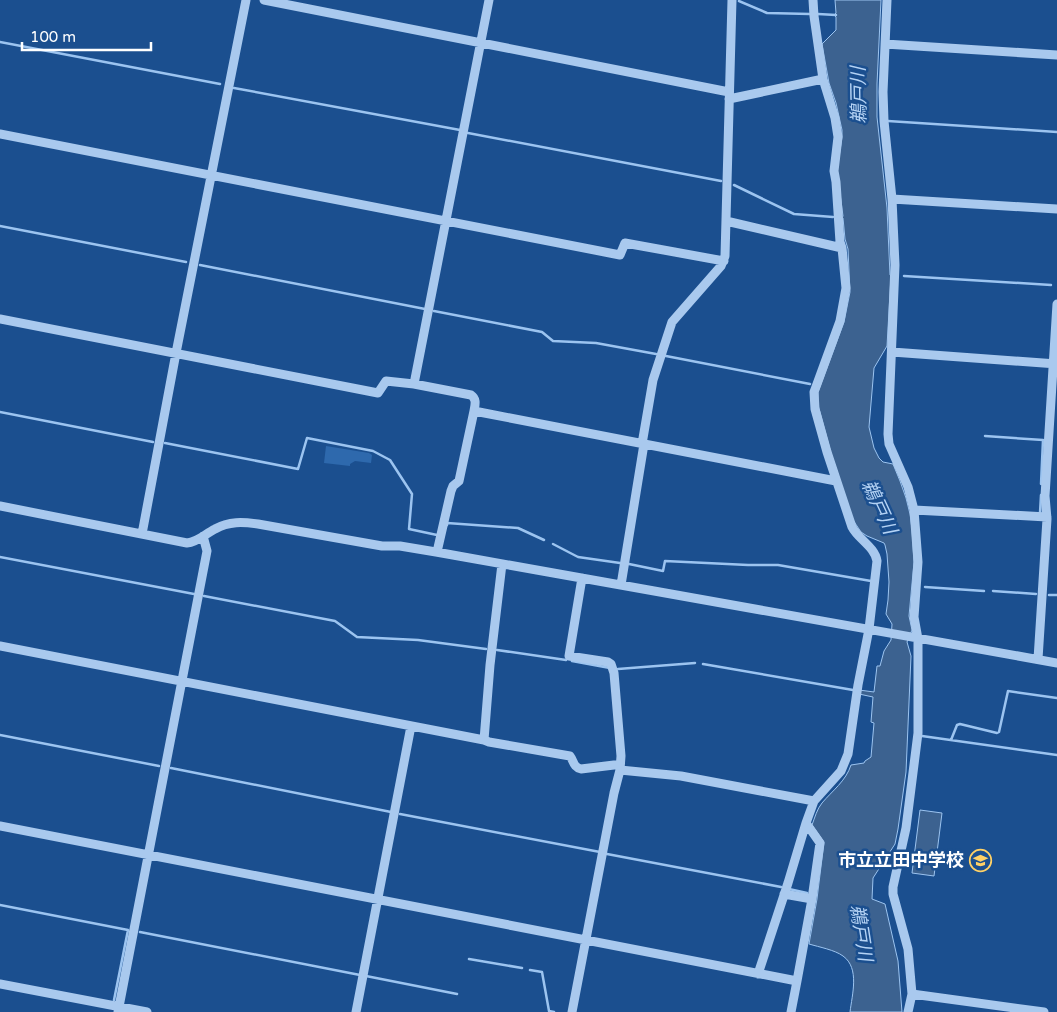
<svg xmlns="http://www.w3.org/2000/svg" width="1057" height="1012" font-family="'Varela Round','Noto Sans JP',sans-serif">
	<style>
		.green { fill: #2e69ad }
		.water { fill: #3c6290; stroke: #9cc4f0 }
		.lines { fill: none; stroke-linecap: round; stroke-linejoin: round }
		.stream { stroke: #9cc4f0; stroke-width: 2.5 }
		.minor { stroke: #a9c9ee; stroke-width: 9 }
		.labels { text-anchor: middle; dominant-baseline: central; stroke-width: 5; stroke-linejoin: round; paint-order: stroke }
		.poi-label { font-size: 18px; font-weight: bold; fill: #fff; stroke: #1b4f8f; text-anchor: end }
		.water-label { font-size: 19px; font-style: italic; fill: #b5d3f5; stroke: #1b4f8f }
	</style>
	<rect width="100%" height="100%" fill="#1b4f8f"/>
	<path class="green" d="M 326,446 L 369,453 L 372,455 L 371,463 L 355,461 L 350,464 L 350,466 L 324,463 Z"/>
	<path class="water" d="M 835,0 L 881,0 L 877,84 L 877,117 L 887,208 L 890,275 L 891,276 L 887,346 L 874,368 L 869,427 L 874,448 L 879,458 L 883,462 L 893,464 L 900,481 L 906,498 L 910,514 L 912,529 L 914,562 L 909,616 L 912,630 L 907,642 L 911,656 L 906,772 L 898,829 L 895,844 L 873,878 L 872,899 L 885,904 L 898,961 L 902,1012 L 850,1012 C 852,995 860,968 843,956 C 835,950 819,947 809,944 L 817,899 L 824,842 L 812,825 C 815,817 817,809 822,803 C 832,791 846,781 851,765 L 864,763 L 865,761 L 871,757 L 874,723 L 871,722 L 873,697 L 859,694 L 859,690 L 874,692 L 877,666 L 880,666 L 884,651 L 891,640 L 892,624 L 886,614 L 888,600 L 889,582 L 887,554 L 885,545 L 884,543 L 867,536 L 861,532 L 853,520 L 831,453 L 818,405 L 818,392 L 844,322 L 850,292 L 848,249 L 845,239 L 843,218 L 842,218 L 843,216 L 837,171 L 842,137 L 842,130 L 836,103 L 829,83 L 822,44 L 836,30 L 836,17 L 835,16 L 835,14 L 836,13 Z
		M 920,810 L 942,813 L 934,876 L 912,873 Z"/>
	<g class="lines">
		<path class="stream" d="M 739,1 L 767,13 L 810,14
			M 818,14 L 836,15
			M 0,42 L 220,84
			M 234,88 L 460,130
			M 888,121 L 1057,132
			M 468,133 L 721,181
			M 734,185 L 794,214 L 833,217
			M 0,226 L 186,262
			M 200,265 L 425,309
			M 904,276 L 1051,285
			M 434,311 L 542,332 L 553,341 L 596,343 L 656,354
			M 666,356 L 810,384
			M 0,412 L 153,442
			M 985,436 L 1043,440 L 1041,484
			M 165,443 L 298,469 L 307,438 L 373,451 L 390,460 L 412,494 L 409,529 L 437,535
			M 1040,513 L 1041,495
			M 447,525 L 447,523 L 518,528 L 544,540
			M 553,544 L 578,557 L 620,563
			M 0,557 L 194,594
			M 629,564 L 663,571 L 665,561 L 748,565 L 778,565 L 871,581
			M 925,587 L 984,591
			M 993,591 L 1036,594
			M 1049,595 L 1057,595
			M 204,596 L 335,621 L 357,637 L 418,640 L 486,649
			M 497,650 L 566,660
			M 572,661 L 610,668
			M 703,664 L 853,690
			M 618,669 L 695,663
			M 0,735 L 159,766
			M 922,736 L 1057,755
			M 951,740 L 957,725 L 960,724 L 997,733 L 999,732 L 1008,691 L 1057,698
			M 171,768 L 391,812
			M 400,814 L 600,852
			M 607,854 L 781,887
			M 789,889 L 807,893
			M 0,905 L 128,930 L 114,1000
			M 140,932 L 360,975
			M 469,959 L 522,968
			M 530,970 L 542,972 L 549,1011 L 554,1012
			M 366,976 L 457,994"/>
		<path class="minor" d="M 264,0 L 729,92
			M 887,0 L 883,92 L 884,121 L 892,199 L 895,265 L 888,434 L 889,444 L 908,487 L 914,510 L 918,562 L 914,617 L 918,639 L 918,733 L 906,828 L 893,887 L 893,894 L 908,949 L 912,994 L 908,1012
			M 885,44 L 1057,55
			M 729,99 L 823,79
			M 0,134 L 620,255 L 625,243 L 724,261
			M 892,199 L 1057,209
			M 726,221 L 842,248
			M 0,319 L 378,393 L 386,381 L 414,384 L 471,395 C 477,399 475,405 474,411 L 836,481
			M 892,352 L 1057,364
			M 414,384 L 489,0
			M 642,444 L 653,380 L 672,322 L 721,266 L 725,256 L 732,0
			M 0,506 L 187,543 C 198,542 205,534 215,529 C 229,521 243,522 258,524 L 382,546 L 400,546 L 436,552 L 1057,663
			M 914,510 L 1047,517
			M 142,534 L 176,353 L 246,0
			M 437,552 L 451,491 L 453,486 L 459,481 L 474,411
			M 621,585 L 644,444
			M 0,646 L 484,740 L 489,742 L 570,756 C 574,761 573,767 581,769 L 614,765 L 617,765 L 620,767
			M 1038,659 L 1047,519 L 1045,496 L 1057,304
			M 484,740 L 490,665 L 502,564
			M 620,770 L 681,776 L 814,801
			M 0,826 L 797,981 L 791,1012
			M 784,894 L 812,899
			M 758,974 L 788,883 L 806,823 L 814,801 L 841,771 L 848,754 L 858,685 L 869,629 L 877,561 C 875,547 858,539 852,527 L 827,452 L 815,409 L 814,392 L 817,384 L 840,321 L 846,288 L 842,248 L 840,242 L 836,182 L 834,171 L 838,137 L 835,118 L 823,79 L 814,16 L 813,0
			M 797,981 L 812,899 L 820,843 L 806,823
			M 0,984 L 147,1012
			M 912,994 L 1044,1012
			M 118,1012 L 207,551 L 203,536
			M 356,1012 L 411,726
			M 572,1012 L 614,793 L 620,770 L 621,756 L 614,673 L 611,664 L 608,662 L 569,656 L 582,578"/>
	</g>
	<defs>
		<symbol id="school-ring" viewBox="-11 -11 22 22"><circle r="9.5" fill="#1b4f8f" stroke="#ffd166" stroke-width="1.5"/><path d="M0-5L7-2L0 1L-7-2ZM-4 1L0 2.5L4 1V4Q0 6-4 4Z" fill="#ffd166"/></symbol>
	</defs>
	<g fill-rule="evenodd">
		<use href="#school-ring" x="968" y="848" width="25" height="25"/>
	</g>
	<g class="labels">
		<g class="poi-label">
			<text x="964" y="860">市立立田中学校</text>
		</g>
		<g class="water-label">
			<text transform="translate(859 95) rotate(-91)">鵜戸川</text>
			<text transform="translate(879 507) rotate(65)">鵜戸川</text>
			<text transform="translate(861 933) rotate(81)">鵜戸川</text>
		</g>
	</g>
	<path d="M22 42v8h129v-8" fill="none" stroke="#ffffff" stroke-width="2.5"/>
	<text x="30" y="42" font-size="15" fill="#ffffff" stroke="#1b4f8f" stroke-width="4" paint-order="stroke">100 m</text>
</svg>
